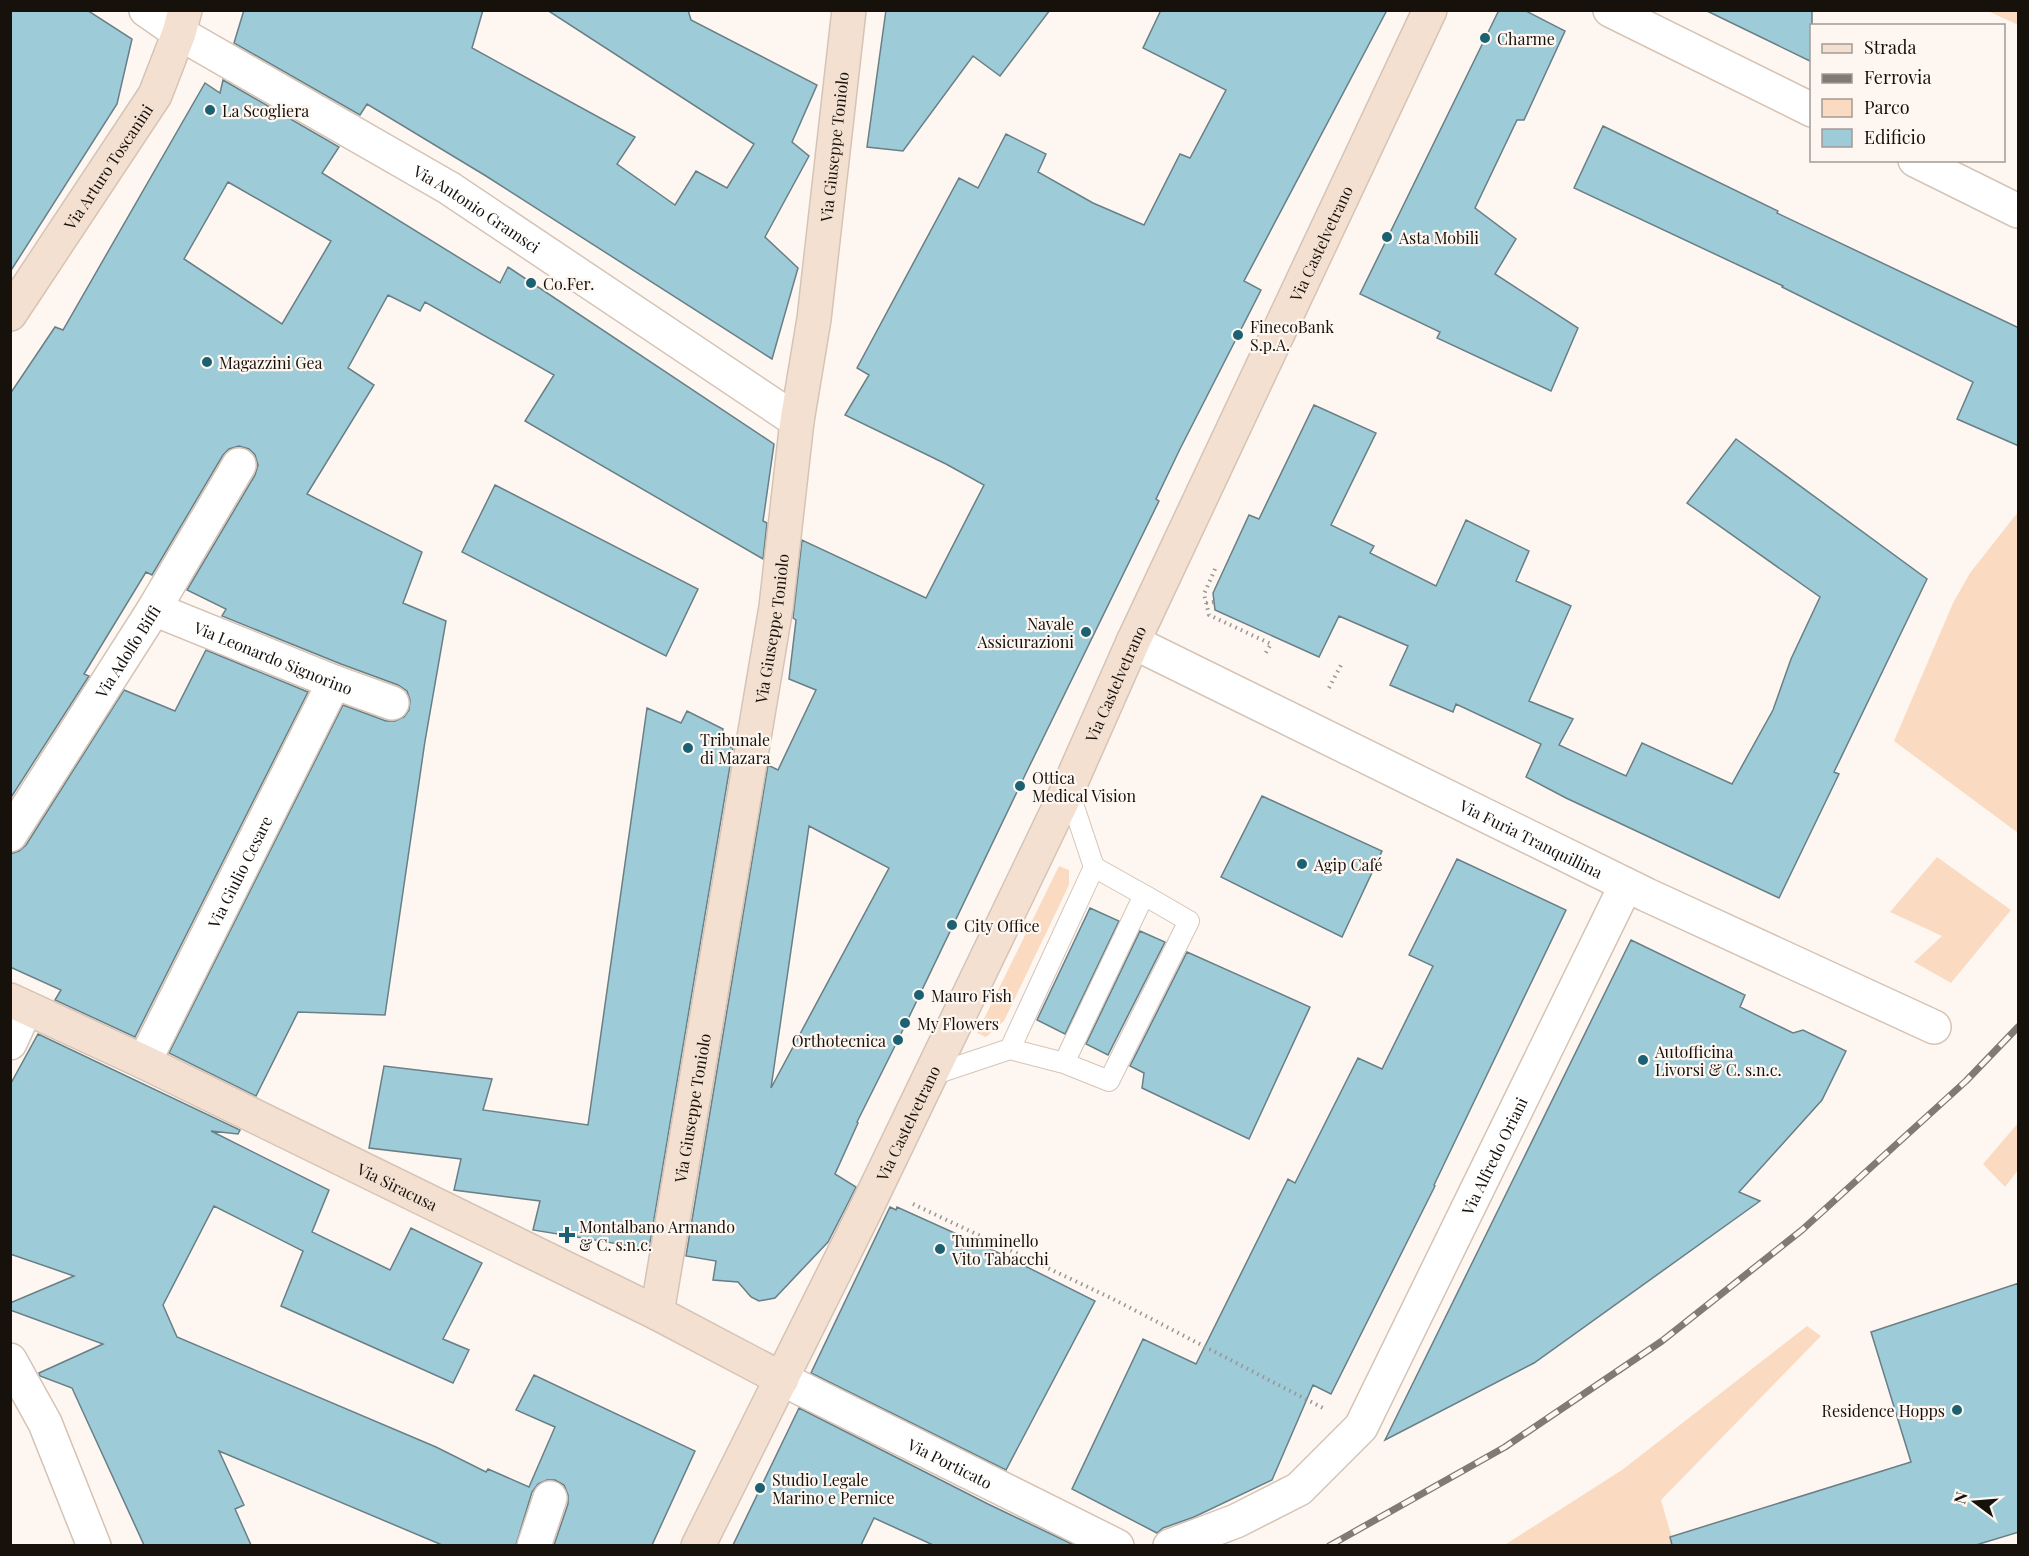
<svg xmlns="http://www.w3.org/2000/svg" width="2029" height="1556" font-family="'Playfair Display',serif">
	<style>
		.green { fill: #fadbc2 }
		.building { fill: #9ecbd8; stroke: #697f86; stroke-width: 1.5; fill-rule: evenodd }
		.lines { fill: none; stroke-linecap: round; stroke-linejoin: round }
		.lane-casing { stroke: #d5c4b6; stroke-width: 22 }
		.street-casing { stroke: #d5c4b6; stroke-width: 36 }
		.secondary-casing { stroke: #d5c4b6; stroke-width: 36 }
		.path { stroke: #9b958f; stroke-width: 4; stroke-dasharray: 1.5 4.5; stroke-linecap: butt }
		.lane { stroke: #fff; stroke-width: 20 }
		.street { stroke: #fff; stroke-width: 33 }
		.secondary { stroke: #f3e0d0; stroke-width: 33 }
		.rail-casing { stroke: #807a74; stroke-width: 7 }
		.rail { stroke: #fef7f1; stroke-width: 4.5; stroke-dasharray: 14; stroke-linecap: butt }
		.poi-dot { fill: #1b6172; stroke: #fef7f1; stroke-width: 2 }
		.labels { text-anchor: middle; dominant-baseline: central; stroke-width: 4.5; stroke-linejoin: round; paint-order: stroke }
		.poi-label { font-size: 16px; fill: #17110c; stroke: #fef7f1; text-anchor: start }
		.street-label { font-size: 16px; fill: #17110c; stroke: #fef7f1 }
	</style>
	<rect width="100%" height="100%" fill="#fef7f1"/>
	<path class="green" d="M 1988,11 L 2018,11 L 2018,25 Z
		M 2018,512 L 2018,833 L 1894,741 L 1953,603 L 1970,573 Z
		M 1937,857 L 2011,910 L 1951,983 L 1914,962 L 1942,936 L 1890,912 Z
		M 1059,866 L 1069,870 L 1069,885 L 1004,1021 L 986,1037 L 977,1033 Z
		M 2018,1123 L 2018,1170 L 2005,1187 L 1983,1164 Z
		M 1807,1326 L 1821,1336 L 1661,1500 L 1674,1545 L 1503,1546 L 1622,1470 Z"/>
	<path class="building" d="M 10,10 L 87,10 L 132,39 L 117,104 L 10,272 Z
		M 244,10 L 483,10 L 472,48 L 635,137 L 617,164 L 675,205 L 696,171 L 727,188 L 754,144 L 547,10 L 688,10 L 691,20 L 817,85 L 792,142 L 809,156 L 765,237 L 798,268 L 772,359 L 486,176 L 367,104 L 360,115 L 234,43 Z
		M 886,10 L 1050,10 L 1000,76 L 973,56 L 903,151 L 867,147 Z
		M 1161,10 L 1387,10 L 1244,281 L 1261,290 L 1180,449 L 1156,499 L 1159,501 L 1027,771 L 898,1040 L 857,1122 L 858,1123 L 835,1174 L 856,1187 L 847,1205 L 828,1242 L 775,1298 L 759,1301 L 751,1297 L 738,1282 L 713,1280 L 716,1261 L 686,1256 L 768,765 L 778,770 L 816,690 L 789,679 L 796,620 L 793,618 L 802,540 L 926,598 L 984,485 L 946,464 L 845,415 L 869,375 L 857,368 L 959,178 L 978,188 L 1006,134 L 1046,154 L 1038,172 L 1093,203 L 1144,225 L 1180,154 L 1190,158 L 1226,90 L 1143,48 ZM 809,826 L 889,868 L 771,1088 Z
		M 1499,10 L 1524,10 L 1565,31 L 1524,120 L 1517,120 L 1475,208 L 1516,239 L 1495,274 L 1578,328 L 1551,391 L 1437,338 L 1440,332 L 1360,294 Z
		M 1705,10 L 1812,10 L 1812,62 Z
		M 223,80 L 339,147 L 322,173 L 500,283 L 508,267 L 774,444 L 763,521 L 767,523 L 763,559 L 525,421 L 554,375 L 425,302 L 420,311 L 388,295 L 348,368 L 374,385 L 307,494 L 422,552 L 403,603 L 446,621 L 425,741 L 385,1015 L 298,1012 L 256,1096 L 169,1053 L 343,705 L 386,721 L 395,721 L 404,717 L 409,710 L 410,700 L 407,691 L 398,685 L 341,664 L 222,616 L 226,609 L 187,590 L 255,475 L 258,465 L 255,455 L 249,449 L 239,446 L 229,449 L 223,455 L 152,575 L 146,572 L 84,674 L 89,676 L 10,799 L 10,394 L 55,327 L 63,330 L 205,83 L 220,93 ZM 228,182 L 331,241 L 282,324 L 184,259 Z
		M 1603,126 L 1778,211 L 1777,213 L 2019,328 L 2019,446 L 1957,419 L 1973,382 L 1782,287 L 1783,286 L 1574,188 Z
		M 1314,405 L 1376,433 L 1331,525 L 1374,546 L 1370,553 L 1436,586 L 1466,520 L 1529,551 L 1516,581 L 1571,606 L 1529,701 L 1573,719 L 1559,745 L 1626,776 L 1642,743 L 1732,784 L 1773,710 L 1791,659 L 1820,597 L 1687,503 L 1736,439 L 1927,579 L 1834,772 L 1839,774 L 1779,898 L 1566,798 L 1526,777 L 1541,744 L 1456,704 L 1453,712 L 1390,685 L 1408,646 L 1339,616 L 1319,657 L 1215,610 L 1213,593 L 1249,515 L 1259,519 Z
		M 495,485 L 698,589 L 666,656 L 462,552 Z
		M 206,650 L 308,692 L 135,1037 L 55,1000 L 61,990 L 10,967 L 10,854 L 19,851 L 26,845 L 124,690 L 175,711 Z
		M 647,708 L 681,723 L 687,711 L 723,729 L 721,742 L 733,748 L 649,1249 L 533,1230 L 540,1201 L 454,1190 L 461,1159 L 369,1148 L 384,1066 L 492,1079 L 483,1110 L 588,1125 Z
		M 1262,796 L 1382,851 L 1342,937 L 1221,877 Z
		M 1457,859 L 1566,910 L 1434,1185 L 1435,1186 L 1331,1394 L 1313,1385 L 1272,1480 L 1194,1517 L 1163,1528 L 1157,1533 L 1072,1489 L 1143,1339 L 1196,1364 L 1288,1179 L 1295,1183 L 1358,1058 L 1382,1069 L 1433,966 L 1409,955 Z
		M 1090,908 L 1119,921 L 1065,1034 L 1037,1020 Z
		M 1140,931 L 1165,942 L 1108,1055 L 1086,1044 Z
		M 1631,940 L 1745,995 L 1740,1007 L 1793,1033 L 1803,1030 L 1846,1051 L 1822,1100 L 1739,1192 L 1760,1201 L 1534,1363 L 1385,1440 Z
		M 1187,952 L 1310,1007 L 1249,1139 L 1142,1088 L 1144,1073 L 1130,1066 Z
		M 38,1034 L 240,1130 L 238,1134 L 211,1131 L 329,1190 L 312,1232 L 390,1270 L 411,1228 L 482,1263 L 443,1339 L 469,1350 L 453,1383 L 281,1306 L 303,1251 L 214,1206 L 163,1305 L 177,1337 L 436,1447 L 486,1472 L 488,1469 L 529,1487 L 555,1427 L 516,1410 L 534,1375 L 695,1451 L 652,1545 L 554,1545 L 568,1504 L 568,1495 L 564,1485 L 555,1480 L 547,1480 L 538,1484 L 532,1492 L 516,1545 L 442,1545 L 219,1451 L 244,1505 L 235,1509 L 251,1545 L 144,1545 L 72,1388 L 40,1376 L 39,1373 L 103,1344 L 10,1310 L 10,1303 L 74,1276 L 10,1254 L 10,1085 Z
		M 890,1207 L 896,1210 L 897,1207 L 1001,1254 L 1095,1301 L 1006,1470 L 811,1373 Z
		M 2019,1283 L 2019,1532 L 1976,1545 L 1672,1545 L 1670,1537 L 1911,1462 L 1871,1332 Z
		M 799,1408 L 988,1504 L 1074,1545 L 933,1545 L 874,1518 L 861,1545 L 733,1545 Z"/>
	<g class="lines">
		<defs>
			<path id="lane" d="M 1010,1049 L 1064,1063 L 1144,895 L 1094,867
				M 1064,1063 L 1109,1081 L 1189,921 L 1144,895
				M 929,1076 L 1010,1049 L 1094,867 L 1068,789"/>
			<g id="street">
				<path id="s1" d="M 146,10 L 179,33 L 449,188 L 797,421"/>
				<path d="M 1610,10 L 1812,110"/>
				<path d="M 1915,160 L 2018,211"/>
				<path id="s2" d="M 154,609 L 334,682 L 392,703"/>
				<path id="s3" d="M 1133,642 L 1647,895 L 1934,1027"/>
				<path id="s4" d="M 10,835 L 154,609 L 239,465"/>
				<path d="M 10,1043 L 26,1008"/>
				<path id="s5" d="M 144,1062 L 334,682"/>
				<path d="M 10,1360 L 45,1423 L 94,1546"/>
				<path id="s6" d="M 782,1379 L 1117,1546"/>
				<path d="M 534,1546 L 550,1498"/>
				<path id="s7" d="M 1170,1546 L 1236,1521 L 1299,1489 L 1361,1427 L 1626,885"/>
			</g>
			<g id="secondary">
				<path id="s8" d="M 10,314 L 155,95 L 179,33 L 185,10"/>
				<path id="s9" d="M 10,1000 L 144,1062 L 657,1313 L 782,1379"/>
				<path id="s10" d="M 657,1313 L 776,607 L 797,421 L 814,319 L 849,10"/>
				<path id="s11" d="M 698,1546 L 864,1213 L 1068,789 L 1133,642 L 1430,10"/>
			</g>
		</defs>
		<use href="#lane" class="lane-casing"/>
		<use href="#street" class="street-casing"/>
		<use href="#secondary" class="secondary-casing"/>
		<path class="path" d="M 1215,569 L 1204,594 L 1209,615 L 1271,644 L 1264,656
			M 1206,603 L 1214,602
			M 1329,688 L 1341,665
			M 913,1204 L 1113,1299 L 1323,1408"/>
		<use href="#lane" class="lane"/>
		<use href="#street" class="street"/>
		<use href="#secondary" class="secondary"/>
		<defs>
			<path id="rail" d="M 1329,1546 L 1505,1447 L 1662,1341 L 1802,1230 L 1966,1081 L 2018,1027"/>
		</defs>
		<use href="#rail" class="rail-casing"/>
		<use href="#rail" class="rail"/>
	</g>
	<g class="poi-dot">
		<circle cx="1485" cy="38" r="6"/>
		<circle cx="210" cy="110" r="6"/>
		<circle cx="1387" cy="237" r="6"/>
		<circle cx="531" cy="283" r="6"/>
		<circle cx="1238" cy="335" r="6"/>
		<circle cx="207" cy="362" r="6"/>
		<circle cx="1086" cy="632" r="6"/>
		<circle cx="688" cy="748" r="6"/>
		<circle cx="1020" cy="786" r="6"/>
		<circle cx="1302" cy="864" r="6"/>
		<circle cx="952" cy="925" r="6"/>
		<circle cx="919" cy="995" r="6"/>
		<circle cx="905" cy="1023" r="6"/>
		<circle cx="898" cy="1040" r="6"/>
		<circle cx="1643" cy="1060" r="6"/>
		<path d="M564 1226h6v6h6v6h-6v6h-6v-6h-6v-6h6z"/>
		<circle cx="940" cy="1249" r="6"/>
		<circle cx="1957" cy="1410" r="6"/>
		<circle cx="760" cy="1488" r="6"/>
	</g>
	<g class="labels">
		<g class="poi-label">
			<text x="1497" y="38">Charme</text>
			<text x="222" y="110">La Scogliera</text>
			<text x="1399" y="237">Asta Mobili</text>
			<text x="543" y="283">Co.Fer.</text>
			<text x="1250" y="326">FinecoBank<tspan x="1250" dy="18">S.p.A.</tspan></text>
			<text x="219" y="362">Magazzini Gea</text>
			<text x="1074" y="623" text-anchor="end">Navale<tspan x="1074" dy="18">Assicurazioni</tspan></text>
			<text x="700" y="739">Tribunale<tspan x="700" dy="18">di Mazara</tspan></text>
			<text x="1032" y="777">Ottica<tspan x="1032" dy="18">Medical Vision</tspan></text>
			<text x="1314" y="864">Agip Café</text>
			<text x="964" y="925">City Office</text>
			<text x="931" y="995">Mauro Fish</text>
			<text x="917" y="1023">My Flowers</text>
			<text x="886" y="1040" text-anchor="end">Orthotecnica</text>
			<text x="1655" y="1051">Autofficina<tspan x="1655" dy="18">Livorsi &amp; C. s.n.c.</tspan></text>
			<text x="579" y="1226">Montalbano Armando<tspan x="579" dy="18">&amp; C. s.n.c.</tspan></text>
			<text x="952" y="1240">Tumminello<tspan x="952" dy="18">Vito Tabacchi</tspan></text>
			<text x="1945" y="1410" text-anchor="end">Residence Hopps</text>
			<text x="772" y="1479">Studio Legale<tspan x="772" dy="18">Marino e Pernice</tspan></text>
		</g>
		<g class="street-label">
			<text stroke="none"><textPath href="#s10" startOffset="1180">Via Giuseppe Toniolo</textPath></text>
			<text stroke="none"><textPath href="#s8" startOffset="177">Via Arturo Toscanini</textPath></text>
			<text stroke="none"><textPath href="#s1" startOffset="386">Via Antonio Gramsci</textPath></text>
			<text stroke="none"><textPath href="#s11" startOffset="1444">Via Castelvetrano</textPath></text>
			<text stroke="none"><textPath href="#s10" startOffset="694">Via Giuseppe Toniolo</textPath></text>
			<text stroke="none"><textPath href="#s4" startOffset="218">Via Adolfo Biffi</textPath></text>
			<text stroke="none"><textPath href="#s2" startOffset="129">Via Leonardo Signorino</textPath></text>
			<text stroke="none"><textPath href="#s11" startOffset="958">Via Castelvetrano</textPath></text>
			<text stroke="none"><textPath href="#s3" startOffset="444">Via Furia Tranquillina</textPath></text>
			<text stroke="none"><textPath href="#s5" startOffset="213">Via Giulio Cesare</textPath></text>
			<text stroke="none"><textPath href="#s10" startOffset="208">Via Giuseppe Toniolo</textPath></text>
			<text stroke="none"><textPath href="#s11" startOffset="472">Via Castelvetrano</textPath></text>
			<text stroke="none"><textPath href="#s7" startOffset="531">Via Alfredo Oriani</textPath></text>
			<text stroke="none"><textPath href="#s9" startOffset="430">Via Siracusa</textPath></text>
			<text stroke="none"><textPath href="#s6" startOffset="188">Via Porticato</textPath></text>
		</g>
	</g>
	<rect width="2029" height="1556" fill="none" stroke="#17110c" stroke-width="24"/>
	<rect x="1810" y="24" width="195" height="138" fill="#fef7f1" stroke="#a29b95" stroke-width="1.5"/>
	<rect x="1822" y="44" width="30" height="9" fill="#f3e0d0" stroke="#a29b95" stroke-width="1.5"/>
	<text x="1864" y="54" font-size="18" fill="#17110c">Strada</text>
	<rect x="1822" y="74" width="30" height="9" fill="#807a74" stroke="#a29b95" stroke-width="1.5"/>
	<text x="1864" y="84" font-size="18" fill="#17110c">Ferrovia</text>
	<rect x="1822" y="99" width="30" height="18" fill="#fadbc2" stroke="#a29b95" stroke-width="1.5"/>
	<text x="1864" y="114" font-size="18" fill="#17110c">Parco</text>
	<rect x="1822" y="129" width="30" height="18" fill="#9ecbd8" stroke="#a29b95" stroke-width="1.5"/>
	<text x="1864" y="144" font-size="18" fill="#17110c">Edificio</text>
	<g transform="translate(1975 1502) rotate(286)" stroke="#fef7f1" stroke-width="4.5" paint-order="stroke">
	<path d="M0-4.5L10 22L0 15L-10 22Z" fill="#17110c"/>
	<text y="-9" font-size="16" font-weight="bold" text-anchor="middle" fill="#17110c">N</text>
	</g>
</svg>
